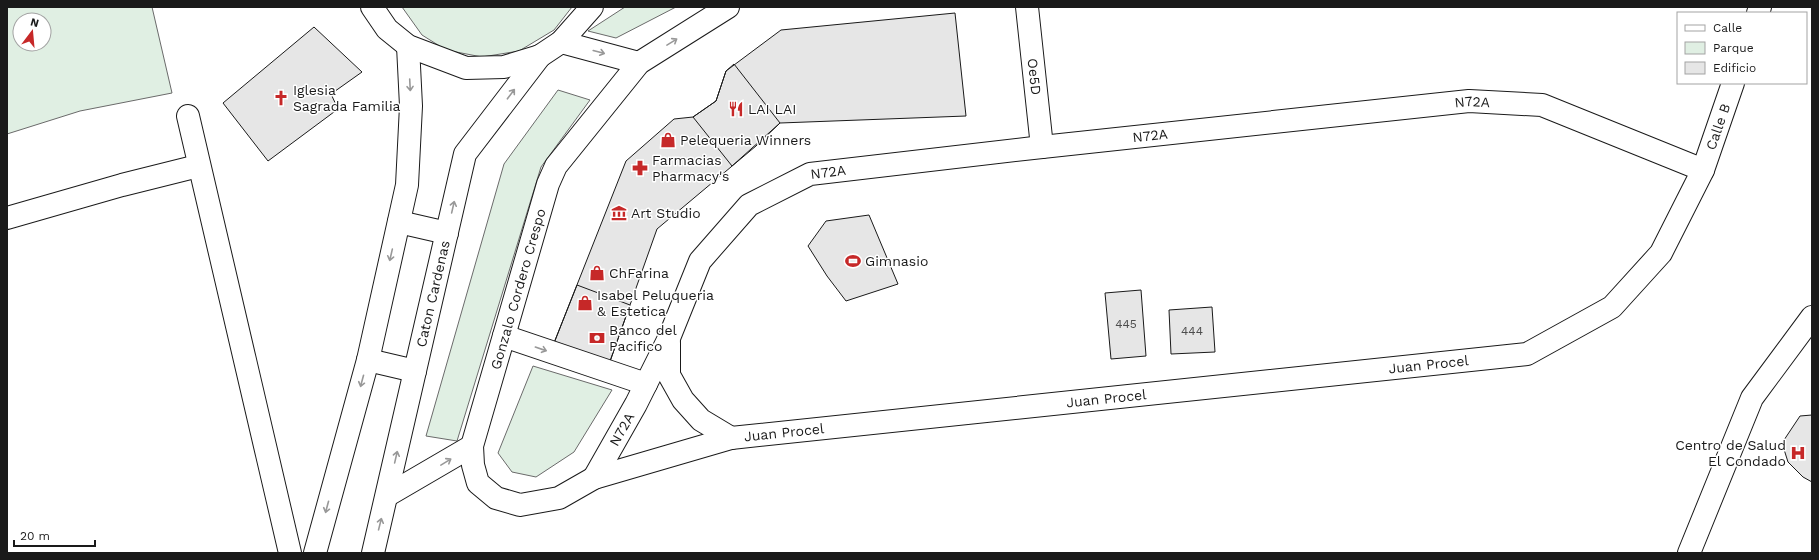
<svg xmlns="http://www.w3.org/2000/svg" width="1819" height="560" font-family="'Work Sans',sans-serif">
	<style>
		.green { fill: #e0efe3; stroke: #6a6a6a; fill-rule: evenodd }
		.building { fill: #e6e6e6; stroke: #1a1a1a }
		.lines { fill: none; stroke-linecap: round; stroke-linejoin: round }
		.minor-casing { stroke: #1a1a1a; stroke-width: 24 }
		.major-casing { stroke: #1a1a1a; stroke-width: 24 }
		.minor { stroke: #fff; stroke-width: 22 }
		.major { stroke: #fff; stroke-width: 22 }
		.oneway { stroke: #989898 }
		.labels { text-anchor: middle; dominant-baseline: central; stroke-width: 3; stroke-linejoin: round; paint-order: stroke }
		.number-label { font-size: 12px; fill: #4d4d4d }
		.street-label { font-size: 14px; fill: #1a1a1a; stroke: #fff }
		.poi-label { font-size: 14px; fill: #1a1a1a; stroke: #fff; text-anchor: start }
	</style>
	<rect width="100%" height="100%" fill="#fff"/>
	<path class="green" d="M 7,7 L 152,7 L 172,93 L 80,111 L 7,134 ZM 20,20 L 44,20 L 44,44 L 20,44 Z
		M 402,7 L 572,7 L 554,30 L 519,51 L 482,57 L 446,50 L 422,35 Z
		M 625,7 L 676,7 L 616,38 L 588,31 Z
		M 558,90 L 590,100 L 541,167 L 457,441 L 426,436 L 504,164 Z
		M 533,366 L 612,390 L 574,452 L 536,477 L 512,472 L 498,453 Z"/>
	<path class="building" d="M 955,13 L 966,116 L 780,123 L 756,146 L 657,229 L 608,367 L 554,343 L 626,161 L 674,119 L 693,117 L 716,101 L 726,71 L 781,30 Z
		M 314,27 L 362,72 L 331,94 L 338,109 L 268,161 L 223,103 Z
		M 734,64 L 780,123 L 732,166 L 693,117 L 716,101 L 726,71 Z
		M 869,215 L 898,284 L 846,301 L 827,276 L 808,246 L 826,221 Z
		M 577,285 L 630,305 L 608,367 L 554,343 Z
		M 1141,290 L 1146,356 L 1111,359 L 1105,293 Z
		M 1212,307 L 1215,352 L 1171,354 L 1169,310 Z
		M 1812,415 L 1812,482 L 1803,477 L 1788,462 L 1782,443 L 1800,416 Z"/>
	<g class="lines">
		<defs>
			<g id="minor">
				<path d="M 372,7 L 387,29 L 408,46 L 466,68 L 504,67 L 540,56 L 561,42 L 592,7"/>
				<path id="s1" d="M 728,7 L 639,63 L 556,166 L 548,184 L 472,446 L 473,465 L 478,483 L 496,498 L 520,505 L 559,498 L 594,478 L 731,438 L 1527,354 L 1612,307 L 1661,253 L 1703,170 L 1733,83"/>
				<path id="s2" d="M 1027,7 L 1042,147"/>
				<path d="M 1758,13 L 1760,7"/>
				<path d="M 561,42 L 639,63"/>
				<path d="M 188,116 L 290,553"/>
				<path d="M 7,218 L 122,185 L 198,166"/>
				<path d="M 399,222 L 447,233"/>
				<path d="M 504,336 L 646,384"/>
				<path d="M 669,343 L 669,375 L 683,400 L 701,420 L 731,438"/>
				<path d="M 368,360 L 415,371"/>
				<path id="s3" d="M 594,478 L 636,404 L 669,338 L 700,261 L 749,205 L 810,174 L 1042,147 L 1469,101 L 1542,105 L 1703,170"/>
				<path d="M 388,495 L 472,446"/>
				<path d="M 315,553 L 368,360 L 407,185 L 411,106 L 408,46"/>
				<path id="s4" d="M 373,553 L 465,154 L 540,56"/>
			</g>
			<path id="major" d="M 1689,553 L 1752,398 L 1812,317"/>
		</defs>
		<use href="#minor" class="minor-casing"/>
		<use href="#major" class="major-casing"/>
		<use href="#minor" class="minor"/>
		<use href="#major" class="major"/>
	</g>
	<defs><path id="oneway-shaft" d="M-6 0H5M1.5-3L5.5 0L1.5 3" fill="none" stroke-width="1.6" stroke-linecap="round" stroke-linejoin="round"/></defs>
	<g class="oneway">
		<use href="#oneway-shaft" transform="translate(672 42) rotate(-32)"/>
		<use href="#oneway-shaft" transform="translate(599 52) rotate(15)"/>
		<use href="#oneway-shaft" transform="translate(410 85) rotate(87)"/>
		<use href="#oneway-shaft" transform="translate(511 94) rotate(-53)"/>
		<use href="#oneway-shaft" transform="translate(453 207) rotate(-77)"/>
		<use href="#oneway-shaft" transform="translate(391 255) rotate(103)"/>
		<use href="#oneway-shaft" transform="translate(541 349) rotate(19)"/>
		<use href="#oneway-shaft" transform="translate(362 381) rotate(105)"/>
		<use href="#oneway-shaft" transform="translate(396 457) rotate(-77)"/>
		<use href="#oneway-shaft" transform="translate(446 462) rotate(-31)"/>
		<use href="#oneway-shaft" transform="translate(327 507) rotate(105)"/>
		<use href="#oneway-shaft" transform="translate(380 524) rotate(-76)"/>
	</g>
	<defs>
		<symbol id="church-bare" viewBox="-9 -9 18 18"><path d="M-1.2-6h2.4v3.5h3.3v2.4h-3.3V6h-2.4V-.1h-3.3v-2.4h3.3Z" fill="#c62828" stroke="#fff" stroke-width="2.5" paint-order="stroke"/></symbol>
		<symbol id="restaurant-bare" viewBox="-9 -9 18 18"><path d="M-5-6h1v4h1v-4h1v4h1v-4h1v5L-1.5 .5V6h-2V.5L-5-1ZM5-6V6H3V1.5H1.5Q1.5-4 5-6Z" fill="#c62828" stroke="#fff" stroke-width="2.5" paint-order="stroke"/></symbol>
		<symbol id="shop-bare" viewBox="-9 -9 18 18"><path d="M-5-2.5h2.3a2.7 3.5 0 0 1 5.4 0H5L5.5 6h-11ZM-1.5-2.5h3a1.5 2.3 0 0 0-3 0Z" fill="#c62828" stroke="#fff" stroke-width="2.5" paint-order="stroke"/></symbol>
		<symbol id="pharmacy-bare" viewBox="-9 -9 18 18"><path d="M-2-6h4v4h4v4h-4v4h-4v-4h-4v-4h4Z" fill="#c62828" stroke="#fff" stroke-width="2.5" paint-order="stroke"/></symbol>
		<symbol id="museum-bare" viewBox="-9 -9 18 18"><path d="M0-6L6-3V-2H-6V-3ZM-5-1h2V3h-2ZM-1-1h2V3h-2ZM3-1h2V3H3ZM-6 4H6V6H-6Z" fill="#c62828" stroke="#fff" stroke-width="2.5" paint-order="stroke"/></symbol>
		<symbol id="stadium-bare" viewBox="-9 -9 18 18"><path d="M0-5a6.5 5 0 1 0 0 10a6.5 5 0 1 0 0-10ZM-3.5-1.8h7v3.6h-7Z" fill="#c62828" stroke="#fff" stroke-width="2.5" paint-order="stroke"/></symbol>
		<symbol id="bank-bare" viewBox="-9 -9 18 18"><path d="M-6-4H6V4H-6ZM0-2.3a2.3 2.3 0 1 0 0 4.6a2.3 2.3 0 1 0 0-4.6Z" fill="#c62828" stroke="#fff" stroke-width="2.5" paint-order="stroke"/></symbol>
		<symbol id="hospital-bare" viewBox="-9 -9 18 18"><path d="M-5-5h3v3.5h4V-5h3V5h-3V1.5h-4V5h-3Z" fill="#c62828" stroke="#fff" stroke-width="2.5" paint-order="stroke"/></symbol>
	</defs>
	<g fill-rule="evenodd">
		<use href="#church-bare" x="270" y="87" width="22" height="22"/>
		<use href="#restaurant-bare" x="725" y="98" width="22" height="22"/>
		<use href="#shop-bare" x="657" y="129" width="22" height="22"/>
		<use href="#pharmacy-bare" x="629" y="157" width="22" height="22"/>
		<use href="#museum-bare" x="608" y="202" width="22" height="22"/>
		<use href="#stadium-bare" x="842" y="250" width="22" height="22"/>
		<use href="#shop-bare" x="586" y="262" width="22" height="22"/>
		<use href="#shop-bare" x="574" y="292" width="22" height="22"/>
		<use href="#bank-bare" x="586" y="327" width="22" height="22"/>
		<use href="#hospital-bare" x="1787" y="442" width="22" height="22"/>
	</g>
	<g class="labels">
		<g class="number-label">
			<text x="1126" y="324">445</text>
			<text x="1192" y="331">444</text>
		</g>
		<g class="street-label">
			<text stroke="none"><textPath href="#s2" startOffset="70">Oe5D</textPath></text>
			<text stroke="none"><textPath href="#s3" startOffset="1051">N72A</textPath></text>
			<text stroke="none"><textPath href="#s1" startOffset="1948">Calle B</textPath></text>
			<text stroke="none"><textPath href="#s3" startOffset="727">N72A</textPath></text>
			<text stroke="none"><textPath href="#s3" startOffset="403">N72A</textPath></text>
			<text transform="translate(518 289) rotate(-74)">Gonzalo Cordero Crespo</text>
			<text stroke="none"><textPath href="#s4" startOffset="266">Caton Cardenas</textPath></text>
			<text stroke="none"><textPath href="#s1" startOffset="1540">Juan Procel</textPath></text>
			<text stroke="none"><textPath href="#s1" startOffset="1216">Juan Procel</textPath></text>
			<text stroke="none"><textPath href="#s3" startOffset="56">N72A</textPath></text>
			<text stroke="none"><textPath href="#s1" startOffset="892">Juan Procel</textPath></text>
		</g>
		<g class="poi-label">
			<text x="293" y="90">Iglesia<tspan x="293" dy="16">Sagrada Familia</tspan></text>
			<text x="748" y="109">LAI LAI</text>
			<text x="680" y="140">Pelequeria Winners</text>
			<text x="652" y="160">Farmacias<tspan x="652" dy="16">Pharmacy's</tspan></text>
			<text x="631" y="213">Art Studio</text>
			<text x="865" y="261">Gimnasio</text>
			<text x="609" y="273">ChFarina</text>
			<text x="597" y="295">Isabel Peluqueria<tspan x="597" dy="16">&amp; Estetica</tspan></text>
			<text x="609" y="330">Banco del<tspan x="609" dy="16">Pacifico</tspan></text>
			<text x="1786" y="445" text-anchor="end">Centro de Salud<tspan x="1786" dy="16">El Condado</tspan></text>
		</g>
	</g>
	<rect width="1819" height="560" fill="none" stroke="#1a1a1a" stroke-width="16"/>
	<rect x="1677" y="12" width="130" height="72" fill="#ffffff" stroke="#a3a3a3"/>
	<rect x="1685" y="25" width="20" height="6" fill="#ffffff" stroke="#a3a3a3"/>
	<text x="1713" y="32" font-size="12" fill="#1a1a1a">Calle</text>
	<rect x="1685" y="42" width="20" height="12" fill="#e0efe3" stroke="#a3a3a3"/>
	<text x="1713" y="52" font-size="12" fill="#1a1a1a">Parque</text>
	<rect x="1685" y="62" width="20" height="12" fill="#e6e6e6" stroke="#a3a3a3"/>
	<text x="1713" y="72" font-size="12" fill="#1a1a1a">Edificio</text>
	<g transform="translate(32 32) rotate(16)"><circle r="19" fill="#ffffff" stroke="#a3a3a3"/>
	<path d="M0-3L7 15L0 10L-7 15Z" fill="#c62828"/>
	<text y="-6" font-size="11" font-weight="bold" text-anchor="middle" fill="#1a1a1a">N</text>
	</g>
	<path d="M14 540v6h81v-6" fill="none" stroke="#1a1a1a" stroke-width="2"/>
	<text x="20" y="540" font-size="12" fill="#1a1a1a" stroke="#ffffff" stroke-width="3" paint-order="stroke">20 m</text>
</svg>
